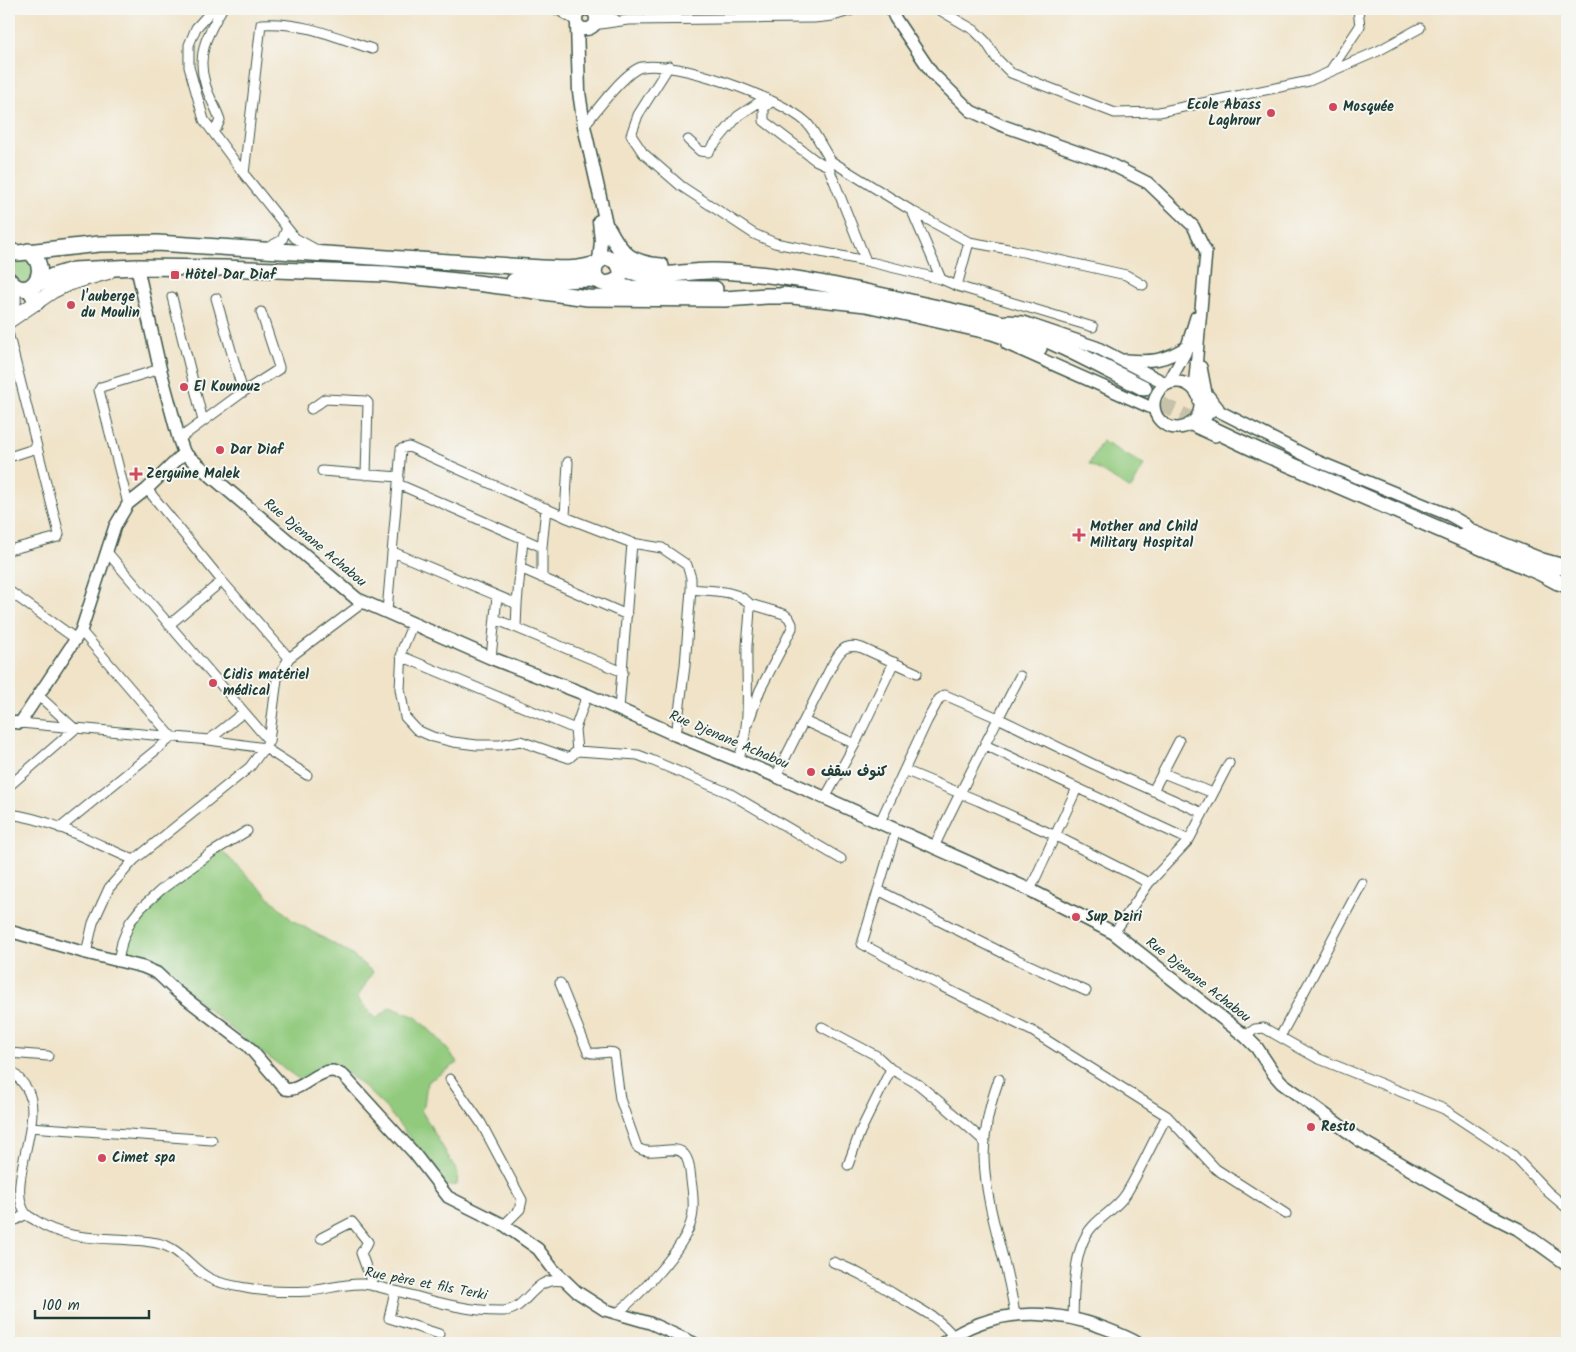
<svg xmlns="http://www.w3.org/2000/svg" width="1576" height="1352" font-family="Kalam,'Playpen Sans Arabic',sans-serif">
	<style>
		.green { fill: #91ca7d; stroke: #588458 }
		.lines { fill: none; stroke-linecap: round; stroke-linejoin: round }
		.trunk-tunnel { stroke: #c6c2aa; stroke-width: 15; stroke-dasharray: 15 8; stroke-linecap: butt }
		.minor-casing { stroke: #3e564a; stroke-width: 11 }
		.tertiary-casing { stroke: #3e564a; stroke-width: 14 }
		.secondary-casing { stroke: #3e564a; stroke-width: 15 }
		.primary-casing { stroke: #3e564a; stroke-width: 16 }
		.trunk-casing { stroke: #3e564a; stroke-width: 18 }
		.minor { stroke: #fff; stroke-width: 9 }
		.tertiary { stroke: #fff; stroke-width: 11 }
		.secondary { stroke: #fff; stroke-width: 12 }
		.primary { stroke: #fff; stroke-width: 14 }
		.trunk { stroke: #fff; stroke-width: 15 }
		.poi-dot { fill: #d1495b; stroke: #f6f6f2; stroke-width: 2 }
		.labels { text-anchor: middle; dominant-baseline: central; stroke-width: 4; stroke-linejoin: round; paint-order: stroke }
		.poi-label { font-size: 14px; font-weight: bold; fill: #1f3d34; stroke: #f6f6f2; text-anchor: start }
		.street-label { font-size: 14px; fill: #1f3d34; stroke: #f6f6f2 }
	</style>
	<rect width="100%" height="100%" fill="#f6f6f2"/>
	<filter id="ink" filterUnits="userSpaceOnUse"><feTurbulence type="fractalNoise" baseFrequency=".02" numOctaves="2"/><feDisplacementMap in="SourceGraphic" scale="10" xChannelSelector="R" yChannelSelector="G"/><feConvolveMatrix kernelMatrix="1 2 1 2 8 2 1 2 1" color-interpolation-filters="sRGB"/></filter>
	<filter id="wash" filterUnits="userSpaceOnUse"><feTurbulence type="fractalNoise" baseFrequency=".0096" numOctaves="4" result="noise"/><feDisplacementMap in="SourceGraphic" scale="20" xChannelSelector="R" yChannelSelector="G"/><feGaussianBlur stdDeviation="1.12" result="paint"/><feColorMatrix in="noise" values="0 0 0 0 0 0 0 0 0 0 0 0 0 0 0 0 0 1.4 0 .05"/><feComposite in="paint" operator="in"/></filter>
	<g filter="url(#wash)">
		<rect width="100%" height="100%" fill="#f0e3c8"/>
		<path class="green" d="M 23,261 L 32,263 L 36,271 L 26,284 L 14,278 L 12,274 L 15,265 Z
			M 1102,441 L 1144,465 L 1131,489 L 1089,464 Z
			M 220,849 L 292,920 L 348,952 L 373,972 L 357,998 L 376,1019 L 390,1007 L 416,1017 L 440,1040 L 458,1063 L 427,1082 L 424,1106 L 421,1110 L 458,1173 L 457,1185 L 446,1186 L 420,1150 L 384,1106 L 355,1079 L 340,1069 L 326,1064 L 300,1080 L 249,1043 L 180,986 L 160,967 L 151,963 L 122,957 L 126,932 L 139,914 L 170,887 L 202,866 Z"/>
	</g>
	<g filter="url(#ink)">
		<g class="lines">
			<path class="trunk-tunnel" d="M 1140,394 L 1208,427"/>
			<defs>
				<path id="minor" d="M 213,9 L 196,28 L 189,45 L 189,67 L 204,120 L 244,174 L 295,238 L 317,250
					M 556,9 L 576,21
					M 563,9 L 579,12
					M 938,9 L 974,30 L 986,42 L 997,59 L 1011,73 L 1115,113 L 1159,112 L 1309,81 L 1378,51 L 1420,28
					M 594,15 L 615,19
					M 593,25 L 628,20 L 814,18 L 833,16 L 856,9
					M 669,66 L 638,115 L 631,135 L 643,153 L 681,186 L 754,234 L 775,243 L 866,261 L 941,279 L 957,286 L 1093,327
					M 1330,71 L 1360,26 L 1358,9
					M 772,101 L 764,108 L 764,121 L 815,160 L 828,166
					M 584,126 C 595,112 626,70 642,67 C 677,60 780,98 806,122 C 814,130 824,151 831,161 L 828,166 L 866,261
					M 212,129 L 217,127 L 220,120 C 216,107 208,96 205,83 C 196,54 208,33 222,9
					M 688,140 L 700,151 L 708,152 L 738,116 L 764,99
					M 831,161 L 912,211 L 969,242 L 1014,250 L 1126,275 L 1143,285
					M 244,174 L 261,24 C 300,21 336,37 372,49
					M 912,211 L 941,279
					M 265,249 L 282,240 L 287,228
					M 957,286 L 969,242
					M 172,297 L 203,421
					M 216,298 L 243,392
					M 9,336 L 59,534 L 58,537 L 9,550
					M 311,409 L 325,399 L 366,401 L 368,403 L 366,475
					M 179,439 L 243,392 L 279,369 L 279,367 L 261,312
					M 9,457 L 37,448
					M 322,471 L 399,477
					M 398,484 L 542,547
					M 147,489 L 222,581 L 289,658
					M 128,504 L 99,390 L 101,387 L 160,369
					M 565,517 L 568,462
					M 107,552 L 269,741
					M 393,552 L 517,604
					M 520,568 L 627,615
					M 542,578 L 542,547 L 546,508
					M 9,591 L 76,639
					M 387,611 L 401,449 L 409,447 L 565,517 L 632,543 L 662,548 L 687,565 L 691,578 L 691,589
					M 495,619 L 623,672
					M 413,623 L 402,650 L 400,689 L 405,717 L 417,730 L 433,737 L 453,742 L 477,745 L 500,745 L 520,741 L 569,758 L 577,751 L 638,755 L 651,760 L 729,793 L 841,859
					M 169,625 L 222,581
					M 516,627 L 517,604 L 523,539
					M 401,656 L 575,729
					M 491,658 L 497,596
					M 619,709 L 632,543
					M 804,721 L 855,744
					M 20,723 L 209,740 L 265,748 L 307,775
					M 748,723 L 760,690 L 786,640 L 792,628 L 792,624 L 789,618 L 784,614 L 750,604
					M 676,735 L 685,666 L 691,589 C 710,591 736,589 750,604 C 750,618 748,632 747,646 C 746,682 752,727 738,760
					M 209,740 L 244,712
					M 985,745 L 1189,840
					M 577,751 L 575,729 L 587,695
					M 904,770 L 979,801 L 1056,836 L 1149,883
					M 1163,773 L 1213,793
					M 776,776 L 831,667 C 839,653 843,642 862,648 L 917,673
					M 9,786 L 75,729 L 39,696
					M 1153,791 L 1179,741
					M 825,798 L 855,744 L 894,662
					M 1203,813 L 1229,763
					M 9,814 C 52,819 94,843 134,860
					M 880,822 L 927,721 L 939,699 L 945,695 L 998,718 L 1093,764 L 1203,813 L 1189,840 L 1149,883 L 1114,933
					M 60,828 L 172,737 L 81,631
					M 896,830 L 862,944 L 941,986 L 1032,1031 L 1167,1116 L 1216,1169 L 1286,1214
					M 934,847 C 961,789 991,733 1020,676
					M 878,890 L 1003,953 L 1086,991
					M 1030,890 L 1077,788
					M 86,953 L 93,923 L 109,888 L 134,860 L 250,767 L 269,741 L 277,679 L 289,658 L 364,602
					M 118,961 L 122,942 L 130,922 L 141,908 L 162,889 L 211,853 L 247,831
					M 560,983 L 588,1052 C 596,1056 606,1050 614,1053 L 620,1099 L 637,1147 C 649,1158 675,1143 684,1154 C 690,1161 690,1172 691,1180 C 693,1193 695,1210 691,1222 C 683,1250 639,1296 616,1314
					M 822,1027 L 877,1056 L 891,1069 L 918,1084 L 941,1103 L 985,1142
					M 1245,1036 L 1255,1029 L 1264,1028 L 1317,1058 L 1444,1109 L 1512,1154 L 1548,1192 L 1567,1208
					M 1280,1037 L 1362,883
					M 9,1053 L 48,1056
					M 9,1068 C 16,1076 24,1082 28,1091 C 44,1122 5,1186 26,1214 C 28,1216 33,1219 35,1220 C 70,1245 117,1235 157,1243 C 181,1248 190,1268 209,1278 C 220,1284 234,1286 246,1288 C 266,1292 290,1292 310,1291 C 328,1289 345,1283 363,1284 C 375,1285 388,1290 400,1292 C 433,1301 469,1312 504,1311 C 524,1310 531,1285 550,1281 C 555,1280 561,1281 565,1281
					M 450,1079 L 481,1123 L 522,1200 L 520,1209 L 504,1225
					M 999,1079 C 990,1103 984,1131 984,1157 C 985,1197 998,1236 1007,1274 C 1010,1287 1013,1301 1015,1315
					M 30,1127 L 212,1140
					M 848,1165 L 860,1132 L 891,1069
					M 9,1220 L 16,1220 L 26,1214
					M 321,1238 L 352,1222 L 368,1242 L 361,1253 L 373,1286
					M 833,1262 C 857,1271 878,1284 899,1297 C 918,1308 940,1318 953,1336
					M 395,1291 L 389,1318 L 439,1334
					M 1073,1318 C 1074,1290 1073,1247 1093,1226 C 1104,1214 1117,1208 1126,1194 C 1141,1169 1153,1141 1167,1116"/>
				<path id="tertiary" d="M 891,9 L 895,18 L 932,73 L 971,111 L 1001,125 L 1106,162 L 1148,183 L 1193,226 L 1206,252 L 1194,390
					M 1007,321 L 1023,322 L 1096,347 L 1167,384
					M 1007,344 L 1154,409
					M 1125,360 C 1153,362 1164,361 1188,346
					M 1201,367 L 1206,393 L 1218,408
					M1154 405a23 23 0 1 1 46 0a23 23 0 1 1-46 0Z
					M 1168,384 L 1185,353 L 1196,317
					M 1199,401 L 1317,461 L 1449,515 L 1465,524 L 1476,534
					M 1189,424 L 1215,436
					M 1202,430 L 1206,416 L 1214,408
					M 9,722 L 20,723 L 81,631 L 115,526 L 128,504 L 147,489 L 184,453
					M 9,931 L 86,953 L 143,967 L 157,973 L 176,991 L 248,1046 L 285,1089 C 300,1093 316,1070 333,1071 C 337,1072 341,1074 344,1076 L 414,1153 L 448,1197 L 504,1225 L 538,1249 L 553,1269 L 577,1292 L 605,1310 L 650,1323 L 694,1343
					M 943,1343 C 992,1307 1052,1308 1107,1329 C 1117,1333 1128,1337 1138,1343"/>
				<path id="secondary" d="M576 19a10 10 0 1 1 20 0a10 10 0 1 1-20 0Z
					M 577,24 L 579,92 L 584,126 L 609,237
					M 599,221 L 601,241 L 599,261
					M 137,267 L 160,369 L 179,439 L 184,453 L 357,599 L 491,658 L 587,695 L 676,735 L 776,776 L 1030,890 L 1114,933 L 1245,1036 L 1257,1048 L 1274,1074 L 1282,1083 L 1358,1139 L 1488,1214 L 1518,1229 L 1567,1264"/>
				<path id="primary" d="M 9,318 C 15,307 14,298 13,285
					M 9,321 L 53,291 L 70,283 L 108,272"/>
				<path id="trunk" d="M 608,229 C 622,256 631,263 661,266
					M 9,251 L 18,253 L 99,244 L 157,243 L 542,268 C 560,269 579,270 596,264
					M 617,262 C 635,287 585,293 596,264 C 609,250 616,264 628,270 C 635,273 642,274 650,275 C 671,276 693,270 714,271 C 782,273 849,288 915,303 C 948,310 982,317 1014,327 C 1058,342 1102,367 1144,388
					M 9,280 C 28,305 55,269 28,251
					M 514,281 L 590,279 L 599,281
					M 607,284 L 628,288 L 715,289
					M 33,286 L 53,276 L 73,270 L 137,267 L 224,268 L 386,274 L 477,283 L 588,298 L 725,299 L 767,296 L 791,296
					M 29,288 L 37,302
					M 783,295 L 866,304 L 992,332 L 1039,348
					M 1208,427 L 1263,453 L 1541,573 L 1558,582 L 1567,585
					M 1468,531 L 1542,561 L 1567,568"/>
			</defs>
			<use href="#minor" class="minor-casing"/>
			<use href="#tertiary" class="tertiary-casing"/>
			<use href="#secondary" class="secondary-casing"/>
			<use href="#primary" class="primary-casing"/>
			<use href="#trunk" class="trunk-casing"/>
			<use href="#minor" class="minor"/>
			<use href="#tertiary" class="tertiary"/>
			<use href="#secondary" class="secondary"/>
			<use href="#primary" class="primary"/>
			<use href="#trunk" class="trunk"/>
		</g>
	</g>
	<g class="poi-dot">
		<circle cx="1333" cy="107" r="5"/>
		<circle cx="1271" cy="113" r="5"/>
		<rect x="170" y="270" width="10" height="10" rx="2.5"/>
		<circle cx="71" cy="305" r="5"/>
		<circle cx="184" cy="387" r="5"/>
		<circle cx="220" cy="450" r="5"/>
		<path d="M133.5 466.5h5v5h5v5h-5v5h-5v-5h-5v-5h5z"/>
		<path d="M1076.5 527.5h5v5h5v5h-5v5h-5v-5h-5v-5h5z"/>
		<circle cx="213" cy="683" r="5"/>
		<circle cx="811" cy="772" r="5"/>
		<circle cx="1076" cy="917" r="5"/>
		<circle cx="1311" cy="1127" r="5"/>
		<circle cx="102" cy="1158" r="5"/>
	</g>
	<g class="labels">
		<g class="poi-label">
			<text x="1261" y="105" text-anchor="end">Ecole Abass<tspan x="1261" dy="16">Laghrour</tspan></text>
			<text x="1343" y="107">Mosquée</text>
			<text x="185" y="275">Hôtel Dar Diaf</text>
			<text x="81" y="297">l'auberge<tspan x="81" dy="16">du Moulin</tspan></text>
			<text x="194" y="387">El Kounouz</text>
			<text x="230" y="450">Dar Diaf</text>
			<text x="146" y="474">Zerguine Malek</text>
			<text x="1090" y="527">Mother and Child<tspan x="1090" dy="16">Military Hospital</tspan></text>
			<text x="223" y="675">Cidis matériel<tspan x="223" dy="16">médical</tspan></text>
			<text x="821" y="772">كنوف سقف</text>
			<text x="1086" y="917">Sup Dziri</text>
			<text x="1321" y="1127">Resto</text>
			<text x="112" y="1158">Cimet spa</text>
		</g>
		<g class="street-label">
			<text transform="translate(315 543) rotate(40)">Rue Djenane Achabou</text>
			<text transform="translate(729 740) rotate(23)">Rue Djenane Achabou</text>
			<text transform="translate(1198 980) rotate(38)">Rue Djenane Achabou</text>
			<text transform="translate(426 1284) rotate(11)">Rue père et fils Terki</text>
		</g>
	</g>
	<rect width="1576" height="1352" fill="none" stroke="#f6f6f2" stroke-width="30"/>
	<path d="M35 1310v8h114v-8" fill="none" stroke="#1f3d34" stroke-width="2.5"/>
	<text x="42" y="1310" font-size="15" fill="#1f3d34" stroke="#f6f6f2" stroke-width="4" paint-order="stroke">100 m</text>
</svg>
